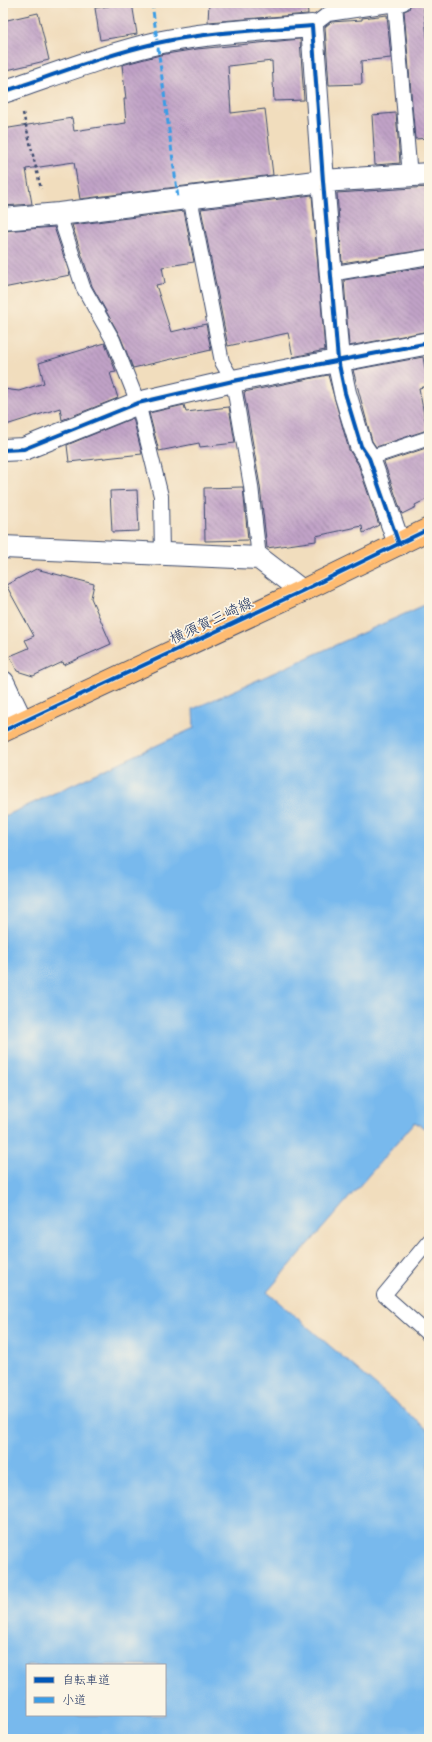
<svg xmlns="http://www.w3.org/2000/svg" width="432" height="1742" font-family="'Patrick Hand','Klee One',sans-serif">
	<style>
		.water { fill: #78b9ed; stroke: #4a74a6; fill-rule: evenodd }
		.building { fill: url(#building-back-hatch) }
		.lines { fill: none; stroke-linecap: round; stroke-linejoin: round }
		.service-casing { stroke: #3b496c; stroke-width: 16 }
		.minor-casing { stroke: #3b496c; stroke-width: 24 }
		.primary-casing { stroke: #3b496c; stroke-width: 24 }
		.path { stroke: #3b496c; stroke-width: 2.5; stroke-dasharray: 3 3; stroke-linecap: butt }
		.service { stroke: #fff; stroke-width: 14 }
		.minor { stroke: #fff; stroke-width: 22 }
		.primary { stroke: #febb71; stroke-width: 22 }
		.quiet { stroke: #3b9de6; stroke-width: 3; stroke-dasharray: 6 3; stroke-linecap: butt }
		.cycleway-casing { stroke: #fcf5e5; stroke-width: 6 }
		.cycleway { stroke: #0057b8; stroke-width: 4 }
		.labels { text-anchor: middle; dominant-baseline: central; stroke-width: 3.5; stroke-linejoin: round; paint-order: stroke }
		.street-label { font-size: 15px; fill: #1b2f5e; stroke: #fcf5e5 }
	</style>
	<defs>
		<pattern id="building-back-hatch" width="6" height="6" patternUnits="userSpaceOnUse"><rect width="6" height="6" fill="#c1a3c7"/><path d="M-1 5l2 2M0 0l6 6M5-1l2 2" fill="none" stroke="#9c85a5"/></pattern>
	</defs>
	<rect width="100%" height="100%" fill="#fcf5e5"/>
	<filter id="ink" filterUnits="userSpaceOnUse"><feTurbulence type="fractalNoise" baseFrequency=".025" numOctaves="2"/><feDisplacementMap in="SourceGraphic" scale="8" xChannelSelector="R" yChannelSelector="G"/><feConvolveMatrix kernelMatrix="1 2 1 2 8 2 1 2 1" color-interpolation-filters="sRGB"/></filter>
	<filter id="wash" filterUnits="userSpaceOnUse"><feTurbulence type="fractalNoise" baseFrequency=".012" numOctaves="4" result="noise"/><feDisplacementMap in="SourceGraphic" scale="16" xChannelSelector="R" yChannelSelector="G"/><feGaussianBlur stdDeviation="0.9" result="paint"/><feColorMatrix in="noise" values="0 0 0 0 0 0 0 0 0 0 0 0 0 0 0 0 0 1.4 0 .05"/><feComposite in="paint" operator="in"/></filter>
	<g filter="url(#wash)">
		<rect width="100%" height="100%" fill="#f1ddbd"/>
		<path class="water" d="M 429,603 L 429,1128 L 427,1130 L 415,1122 L 267,1292 L 429,1431 L 429,1739 L 3,1739 L 3,817 L 194,728 L 193,709 ZM 27,1665 L 165,1665 L 165,1715 L 27,1715 Z"/>
		<g id="blocks">
			<path class="building" d="M 109,3 L 132,3 L 137,34 L 100,40 L 95,8 L 109,6 Z
				M 209,3 L 307,3 L 308,14 L 208,22 Z
				M 411,3 L 423,3 L 429,52 L 429,138 L 415,139 L 404,11 L 409,9 Z
				M 38,13 L 49,60 L 3,71 L 3,21 Z
				M 387,15 L 391,58 L 361,61 L 362,84 L 329,85 L 325,27 L 331,22 L 362,20 L 362,18 Z
				M 300,39 L 304,100 L 274,101 L 272,61 L 228,66 L 231,113 L 265,109 L 273,175 L 80,199 L 74,162 L 26,169 L 32,204 L 3,206 L 3,129 L 72,118 L 74,131 L 126,123 L 124,99 L 126,99 L 122,65 L 160,55 L 197,49 Z
				M 396,113 L 400,163 L 375,165 L 372,115 Z
				M 429,187 L 429,249 L 342,263 L 337,193 Z
				M 312,195 L 325,350 L 293,357 L 288,333 L 228,346 L 201,209 Z
				M 184,211 L 194,262 L 162,267 L 165,283 L 156,285 L 171,332 L 206,324 L 211,350 L 133,368 L 120,336 L 92,286 L 72,225 Z
				M 54,227 L 70,275 L 3,288 L 3,231 Z
				M 429,266 L 429,281 L 425,281 L 429,308 L 429,331 L 349,346 L 344,280 Z
				M 105,343 L 116,372 L 110,373 L 118,398 L 62,420 L 60,408 L 3,426 L 3,389 L 19,391 L 44,383 L 39,363 Z
				M 423,357 L 428,386 L 419,388 L 427,430 L 376,447 L 372,441 L 353,370 Z
				M 328,375 L 349,450 L 358,464 L 379,525 L 363,533 L 362,526 L 316,536 L 316,541 L 267,548 L 260,486 L 244,392 Z
				M 184,405 L 186,412 L 229,407 L 235,443 L 200,447 L 199,443 L 159,451 L 149,413 Z
				M 133,418 L 142,454 L 69,462 L 67,445 Z
				M 429,447 L 429,498 L 415,505 L 416,507 L 402,514 L 384,462 Z
				M 243,487 L 248,540 L 205,541 L 204,488 Z
				M 137,490 L 139,531 L 112,532 L 110,491 Z
				M 36,569 L 94,584 L 91,598 L 111,644 L 64,665 L 63,662 L 33,676 L 17,671 L 10,656 L 29,648 L 25,640 L 34,636 L 6,585 Z"/>
		</g>
	</g>
	<g filter="url(#ink)">
		<use href="#blocks" fill-opacity="0" stroke="#3b496c" stroke-width="1"/>
		<g class="lines">
			<defs>
				<path id="service" d="M 395,4 L 410,176
					M 312,26 L 328,14 L 403,3
					M 190,197 L 222,362 L 233,381 L 251,486 L 259,558
					M 59,214 L 83,287 L 113,340 L 138,403 L 161,496 L 162,554
					M 330,274 L 429,257
					M 369,458 L 429,438
					M 429,1241 L 384,1295 L 429,1335"/>
				<path id="minor" d="M 3,92 C 54,75 105,55 157,43 C 208,32 261,30 312,26 L 323,181 L 338,360 L 345,393 L 361,446 L 369,458 L 399,544
					M 3,219 L 59,214 L 323,181 L 429,174
					M 3,450 L 24,449 L 138,403 L 233,381 L 429,343
					M 3,547 L 259,558 L 302,591
					M 3,682 L 22,722"/>
				<path id="primary" d="M 3,731 L 302,591 L 429,529"/>
			</defs>
			<use href="#service" class="service-casing"/>
			<use href="#minor" class="minor-casing"/>
			<use href="#primary" class="primary-casing"/>
			<path class="path" d="M 23,113 L 41,189"/>
			<use href="#service" class="service"/>
			<use href="#minor" class="minor"/>
			<use href="#primary" class="primary"/>
			<path class="quiet" d="M 152,3 L 178,198"/>
			<defs>
				<path id="cycleway" d="M 3,92 C 54,75 105,55 157,43 C 208,32 261,30 312,26 L 323,181 L 338,360 L 345,393 L 361,446 L 369,458 L 399,544
					M 3,450 L 24,449 L 138,403 L 233,381 L 429,343
					M 3,731 L 302,591 L 429,529"/>
			</defs>
			<use href="#cycleway" class="cycleway-casing"/>
			<use href="#cycleway" class="cycleway"/>
		</g>
	</g>
	<g class="labels">
		<g class="street-label">
			<text transform="translate(211 620) rotate(-25)">横須賀三崎線</text>
		</g>
	</g>
	<rect width="432" height="1742" fill="none" stroke="#fcf5e5" stroke-width="16"/>
	<rect x="26" y="1664" width="140" height="52" fill="#fcf5e5" stroke="#a2a6af"/>
	<rect x="34" y="1677" width="20" height="6" fill="#0057b8" stroke="#a2a6af"/>
	<text x="62" y="1684" font-size="12" fill="#1b2f5e">自転車道</text>
	<rect x="34" y="1697" width="20" height="6" fill="#3b9de6" stroke="#a2a6af"/>
	<text x="62" y="1704" font-size="12" fill="#1b2f5e">小道</text>
</svg>
